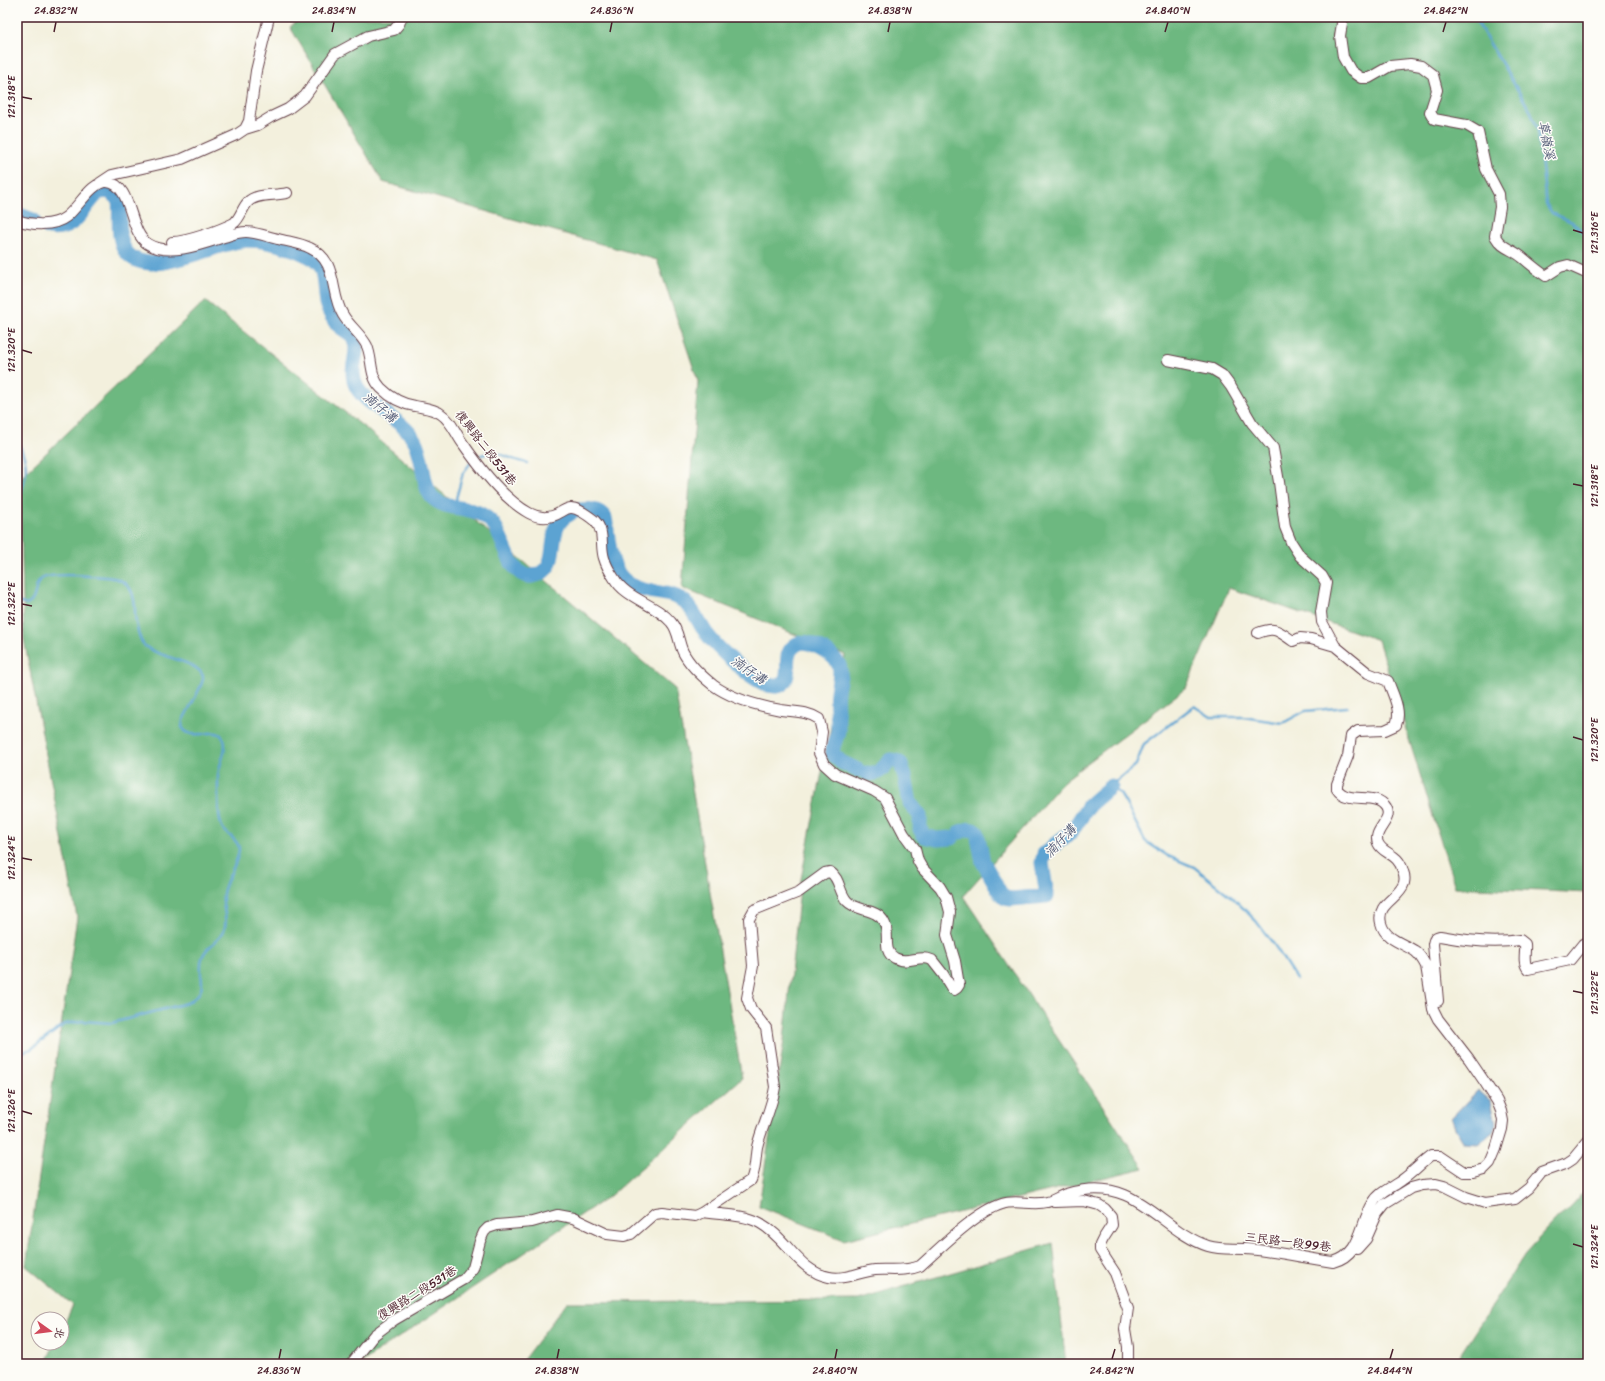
<svg xmlns="http://www.w3.org/2000/svg" width="1605" height="1381" font-family="Sriracha,'LXGW WenKai TC',sans-serif">
	<style>
		.forest { fill: #6db880; stroke: #5c6c56 }
		.water { fill: #5ca3d2; stroke: #53617e }
		.lines { fill: none; stroke-linecap: round; stroke-linejoin: round }
		.stream { stroke: #5ca3d2; stroke-width: 2.5 }
		.river { stroke: #5ca3d2; stroke-width: 15 }
		.street-casing { stroke: #633e46; stroke-width: 12 }
		.street { stroke: #fff; stroke-width: 10 }
		.ticks { fill: none; stroke: #4a1f2b; stroke-width: 1.5 }
		.labels { text-anchor: middle; dominant-baseline: central; stroke-width: 3; stroke-linejoin: round; paint-order: stroke }
		.street-label { font-size: 12px; fill: #4a1f2b; stroke: #fdfcf7 }
		.water-label { font-size: 13px; font-style: italic; fill: #525a76; stroke: #fdfcf7 }
		.neatline { fill: none; stroke: #4a1f2b; stroke-width: 1.5 }
		.ticks-label { font-size: 10px; text-anchor: middle; fill: #4a1f2b }
	</style>
	<rect width="100%" height="100%" fill="#fdfcf7"/>
	<filter id="ink" filterUnits="userSpaceOnUse"><feTurbulence type="fractalNoise" baseFrequency=".025" numOctaves="2"/><feDisplacementMap in="SourceGraphic" scale="8" xChannelSelector="R" yChannelSelector="G"/><feConvolveMatrix kernelMatrix="1 2 1 2 8 2 1 2 1" color-interpolation-filters="sRGB"/></filter>
	<filter id="wash" filterUnits="userSpaceOnUse"><feTurbulence type="fractalNoise" baseFrequency=".012" numOctaves="4" result="noise"/><feDisplacementMap in="SourceGraphic" scale="16" xChannelSelector="R" yChannelSelector="G"/><feGaussianBlur stdDeviation="0.9" result="paint"/><feColorMatrix in="noise" values="0 0 0 0 0 0 0 0 0 0 0 0 0 0 0 0 0 1.4 0 .05"/><feComposite in="paint" operator="in"/></filter>
	<g filter="url(#wash)">
		<rect width="100%" height="100%" fill="#f3f0dd"/>
		<path class="forest" d="M 303,17 L 1588,17 L 1588,893 L 1455,887 L 1378,640 L 1229,588 L 1186,688 L 1065,780 L 963,896 L 1144,1168 L 844,1240 L 759,1206 L 784,1040 L 801,879 L 845,655 L 682,588 L 698,381 L 657,260 L 383,182 L 290,27 Z
			M 205,301 L 365,428 L 675,689 L 742,1078 L 611,1195 L 359,1364 L 45,1364 L 55,1343 L 62,1343 L 62,1329 L 73,1305 L 26,1266 L 77,917 L 24,639 L 20,478 Z
			M 1588,1187 L 1588,1364 L 1454,1364 L 1525,1254 Z
			M 1053,1243 L 1066,1364 L 520,1364 L 567,1302 L 858,1300 Z"/>
		<path class="water" d="M 1478,1090 L 1491,1101 L 1496,1124 L 1493,1132 L 1478,1144 L 1464,1143 L 1456,1130 L 1451,1118 Z"/>
		<g class="lines">
			<path class="stream" d="M 1474,17 L 1531,112 L 1538,130 L 1546,204 L 1552,213 L 1572,222 L 1588,237
				M 17,440 C 24,454 29,466 24,482 C 22,489 20,496 19,503 C 17,518 21,532 17,547
				M 481,455 C 501,449 508,460 527,463
				M 454,506 L 463,473 L 472,461
				M 17,602 L 27,605 C 39,599 32,584 43,578 C 51,574 79,575 89,576 C 109,577 130,575 134,600 C 136,609 134,618 137,627 C 138,632 140,639 143,644 C 155,658 205,661 203,679 C 201,689 188,710 183,720 L 182,727 C 193,745 218,722 224,740 C 228,752 217,766 218,779 C 218,792 217,815 222,827 C 226,835 238,839 239,848 C 239,864 225,878 223,894 C 221,906 229,918 224,930 C 220,942 205,946 202,958 C 196,978 213,988 187,1003 L 112,1023 L 82,1021 L 65,1024 L 31,1049 L 17,1054
				M 1296,979 L 1275,946 L 1256,921 L 1234,899 L 1194,867 L 1168,856 L 1145,841 L 1125,802 L 1120,794 L 1111,786 L 1136,765 L 1144,744 L 1194,706 L 1211,717 L 1243,717 L 1283,723 L 1305,711 L 1347,707"/>
			<path class="river" d="M 17,214 L 33,220
				M 48,228 C 75,233 82,208 99,192 L 109,191 L 119,200 C 121,216 115,240 128,254 C 151,280 217,241 247,240 C 267,240 291,247 309,256 C 327,265 323,286 326,303 C 327,308 331,315 334,320 C 338,329 351,331 355,340 C 360,355 347,370 357,388 C 370,409 401,417 415,441 C 424,457 422,488 433,498 C 449,513 476,502 494,525 C 504,538 510,579 532,576 C 566,571 541,527 570,514
				M 580,510 C 590,509 599,509 605,518 C 609,536 608,564 622,578 C 639,597 670,588 686,603 C 694,611 699,623 706,633 C 717,648 750,679 768,685 C 773,686 781,688 784,682 C 793,670 780,654 797,644 C 802,641 808,642 814,645 C 823,649 832,654 838,663 C 843,672 838,682 837,692 C 835,705 839,718 838,731 C 837,740 831,745 833,754 L 841,762 L 858,770
				M 867,773 C 879,776 883,768 890,760 L 896,761 L 901,764 L 905,777 L 910,803 L 920,816 L 920,829 L 924,836 L 937,839 L 952,838
				M 960,832 C 967,829 970,828 977,832 L 983,862 L 1001,894 L 1005,898 L 1011,899 L 1047,896 L 1042,863 L 1044,854 L 1053,846 L 1072,831 L 1089,805 L 1111,786"/>
		</g>
	</g>
	<g filter="url(#ink)">
		<g class="lines">
			<defs>
				<path id="street" d="M 1343,17 L 1340,36 L 1343,57 L 1351,71 L 1361,78 L 1369,78 L 1390,66 L 1410,64 L 1421,66 L 1433,75 L 1437,90 L 1430,112 L 1434,119 L 1466,125 L 1478,132 L 1486,169 L 1499,194 L 1500,207 L 1495,236 C 1502,249 1513,249 1523,258 C 1530,264 1537,270 1546,276 L 1560,267 L 1568,265 L 1588,274
					M 245,129 L 258,125 L 271,117 L 288,109 L 305,96 L 335,54 L 368,36 L 394,30 L 399,24 L 402,17
					M 100,183 L 112,175 L 182,159 L 236,135 L 245,129 L 249,121 L 256,71 L 269,17
					M 17,220 C 31,225 53,227 66,217 C 78,208 92,181 107,182 C 133,184 128,232 148,244 C 169,257 203,244 224,237 C 231,235 238,232 246,232 C 256,232 268,237 278,239 C 289,242 300,243 310,248 C 339,261 329,293 343,315 C 350,327 361,334 367,346 C 373,360 369,376 381,388 C 390,397 402,404 415,406 C 424,408 433,408 441,414 C 452,421 456,435 464,445 C 480,468 505,500 529,513 C 540,519 550,519 561,512 C 563,511 567,508 571,508 C 578,508 590,517 595,521 C 605,531 600,546 604,558 C 606,565 610,572 614,578 C 626,599 656,604 671,622 C 679,631 678,642 683,652 C 689,664 703,677 713,685 C 732,699 759,706 781,710 C 794,712 807,711 819,719 L 822,732 L 819,753 L 824,764 L 835,774 L 874,791 L 885,798 L 904,834 L 915,849 L 918,861 L 922,868 L 940,887 L 946,897 L 950,912 L 947,935 L 955,961 L 959,985 L 957,988 L 954,990 L 952,989 L 943,974 L 932,960 C 920,954 907,965 895,958 C 881,951 891,933 884,922 C 877,908 857,912 847,901 C 839,893 840,878 830,872 L 825,873 L 799,892 L 754,910 L 749,919 L 753,966 L 747,998 L 751,1009 L 766,1028 L 775,1087 C 772,1108 762,1126 757,1147 C 755,1158 756,1169 751,1180 L 703,1212 L 695,1216 L 662,1212 L 655,1213 L 631,1234 L 624,1236 L 607,1234 L 573,1218 L 557,1215 L 532,1222 L 497,1225 L 488,1228 L 484,1232 L 480,1241 L 473,1268 L 464,1279 L 394,1320 L 374,1335 L 351,1364
					M 172,242 C 187,242 220,230 234,223 C 241,217 242,208 248,202 C 256,193 275,196 287,193
					M 1168,360 L 1212,369 L 1222,375 L 1231,387 L 1252,423 L 1273,448 L 1279,482 L 1285,527 L 1291,542 L 1300,556 L 1322,576 L 1326,583 L 1321,612 L 1322,622 L 1335,646
					M 1438,1001 L 1433,944 C 1434,939 1435,937 1440,936 C 1467,941 1493,944 1520,940 L 1525,944 C 1526,952 1522,962 1528,969 L 1570,960 L 1583,944 L 1588,941
					M 1055,1202 L 1084,1201 L 1099,1205 L 1105,1209 L 1111,1216 L 1112,1225 L 1103,1239 L 1100,1245 L 1100,1250 L 1115,1273 L 1128,1308 L 1125,1329 L 1128,1347 L 1128,1364
					M 703,1212 C 721,1215 744,1214 760,1223 C 787,1238 798,1271 829,1277 C 845,1280 859,1272 875,1270 C 890,1269 905,1272 920,1266 C 940,1248 976,1212 1002,1204 C 1016,1199 1032,1206 1047,1202 C 1053,1201 1060,1196 1066,1194 C 1086,1188 1106,1187 1125,1195 C 1155,1208 1177,1236 1208,1246 C 1221,1250 1233,1248 1246,1249 C 1275,1251 1304,1258 1333,1262 C 1362,1254 1359,1225 1373,1203 C 1379,1192 1393,1187 1402,1180 C 1412,1173 1420,1164 1431,1156 L 1440,1156 L 1464,1172 L 1473,1172 L 1484,1169 L 1490,1163 L 1496,1149 L 1502,1129 L 1503,1121 L 1501,1111 L 1497,1101 L 1486,1084 L 1469,1059 L 1438,1019 L 1433,1009 L 1426,966 C 1423,960 1420,955 1415,951 C 1403,943 1385,940 1381,923 C 1376,903 1399,899 1404,883 C 1405,879 1405,876 1403,871 C 1398,852 1383,855 1378,843 C 1372,830 1394,820 1386,807 C 1376,791 1347,805 1337,789 L 1337,784 L 1348,756 L 1351,736 L 1358,731 L 1385,730 L 1396,725 C 1402,711 1393,695 1388,681 L 1368,673 L 1335,646 L 1311,639 L 1300,638 L 1293,641 C 1278,631 1276,626 1258,633
					M 1357,1249 L 1366,1239 L 1377,1214 L 1385,1204 L 1411,1188 L 1422,1185 L 1436,1184 L 1444,1186 L 1466,1197 L 1485,1203 L 1515,1199 L 1529,1188 L 1542,1172 L 1567,1163 L 1573,1159 L 1588,1141"/>
			</defs>
			<use href="#street" class="street-casing"/>
			<use href="#street" class="street"/>
		</g>
	</g>
	<path class="ticks" d="M 54,32 L 56,22M 332,32 L 334,22M 610,32 L 612,22M 888,32 L 890,22M 1165,32 L 1168,22M 1443,32 L 1446,22M 22,97 L 32,99M 1573,230 L 1583,233M 22,350 L 32,353M 1573,484 L 1583,486M 22,604 L 32,606M 1573,737 L 1583,740M 22,858 L 32,860M 1573,991 L 1583,993M 22,1111 L 32,1114M 1573,1244 L 1583,1247M 279,1359 L 281,1349M 557,1359 L 559,1349M 835,1359 L 837,1349M 1112,1359 L 1115,1349M 1390,1359 L 1393,1349"/>
	<g class="labels">
		<g class="street-label">
			<text transform="translate(486 448) rotate(52)">復興路二段531巷</text>
			<text transform="translate(1288 1242) rotate(7)">三民路一段99巷</text>
			<text transform="translate(417 1293) rotate(-32)">復興路二段531巷</text>
		</g>
		<g class="water-label">
			<text transform="translate(1547 140) rotate(79)">草嶺溪</text>
			<text transform="translate(380 407) rotate(40)">湳仔溝</text>
			<text transform="translate(749 670) rotate(34)">湳仔溝</text>
			<text transform="translate(1060 841) rotate(-47)">湳仔溝</text>
		</g>
	</g>
	<rect width="1605" height="1381" fill="none" stroke="#fdfcf7" stroke-width="44"/>
	<g transform="translate(50 1331) rotate(104)"><circle r="19" fill="#fdfcf7" stroke="#b5a4a5"/>
	<path d="M0-3L7 15L0 10L-7 15Z" fill="#d1495b"/>
	<text y="-6" font-size="11" font-weight="bold" text-anchor="middle" fill="#4a1f2b">北</text>
	</g>
	<rect x="22" y="22" width="1561" height="1337" class="neatline"/>
	<g class="ticks-label">
		<text x="56" y="14">24.832°N</text>
		<text x="334" y="14">24.834°N</text>
		<text x="612" y="14">24.836°N</text>
		<text x="890" y="14">24.838°N</text>
		<text x="1168" y="14">24.840°N</text>
		<text x="1446" y="14">24.842°N</text>
		<text transform="translate(11 97) rotate(-90)" y="4">121.318°E</text>
		<text transform="translate(1594 233) rotate(-90)" y="4">121.316°E</text>
		<text transform="translate(11 350) rotate(-90)" y="4">121.320°E</text>
		<text transform="translate(1594 486) rotate(-90)" y="4">121.318°E</text>
		<text transform="translate(11 604) rotate(-90)" y="4">121.322°E</text>
		<text transform="translate(1594 740) rotate(-90)" y="4">121.320°E</text>
		<text transform="translate(11 858) rotate(-90)" y="4">121.324°E</text>
		<text transform="translate(1594 993) rotate(-90)" y="4">121.322°E</text>
		<text transform="translate(11 1111) rotate(-90)" y="4">121.326°E</text>
		<text transform="translate(1594 1247) rotate(-90)" y="4">121.324°E</text>
		<text x="279" y="1374">24.836°N</text>
		<text x="557" y="1374">24.838°N</text>
		<text x="835" y="1374">24.840°N</text>
		<text x="1112" y="1374">24.842°N</text>
		<text x="1390" y="1374">24.844°N</text>
	</g>
</svg>
